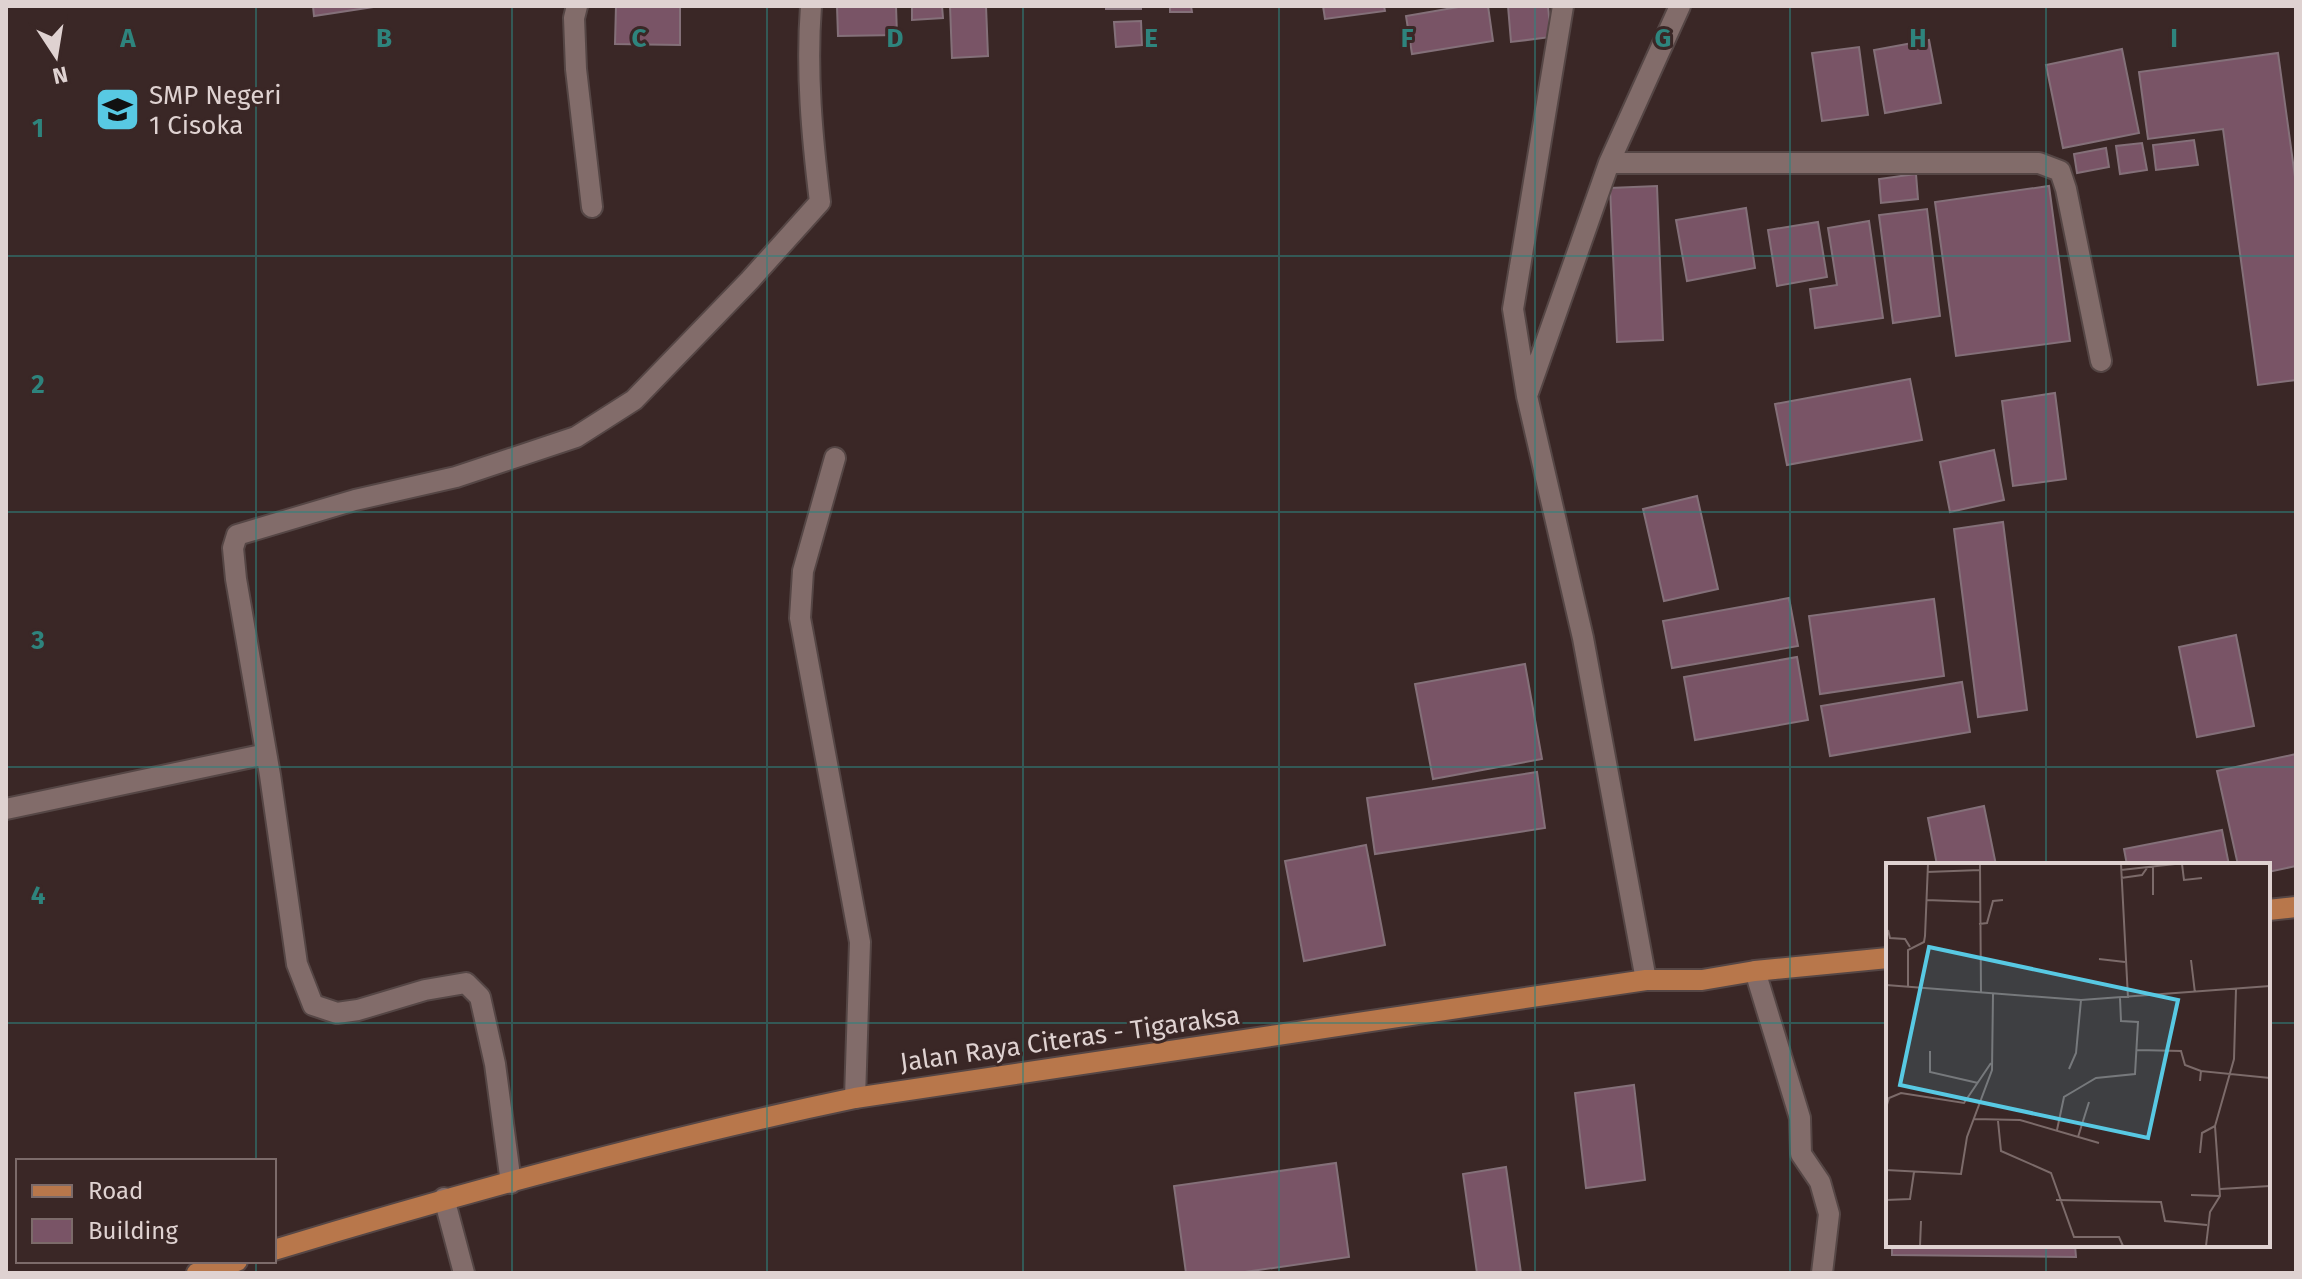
<svg xmlns="http://www.w3.org/2000/svg" width="2302" height="1279" font-family="'Fira Sans',sans-serif">
	<style>
		.building { fill: #795466; stroke: #847079; stroke-width: 2 }
		.lines { fill: none; stroke-linecap: round; stroke-linejoin: round }
		.street-casing { stroke: #554645; stroke-width: 24 }
		.primary-casing { stroke: #554645; stroke-width: 24 }
		.street { stroke: #826c6a; stroke-width: 20 }
		.primary { stroke: #b8774b; stroke-width: 20 }
		.grid { fill: none; stroke: #2e847d; stroke-width: 2; stroke-opacity: 0.55 }
		.labels { text-anchor: middle; dominant-baseline: central; stroke-width: 6; stroke-linejoin: round; paint-order: stroke }
		.poi-label { font-size: 26px; fill: #dfd2d1; stroke: #3a2726; text-anchor: start }
		.street-label { font-size: 26px; fill: #dfd2d1; stroke: #3a2726 }
		.inset-road { fill: none; stroke: #7c6b6a; stroke-width: 2 }
		.view { fill: #58c9e3; fill-opacity: 0.15; stroke: #58c9e3; stroke-width: 4 }
		.inset-edge { fill: none; stroke: #dfd2d1; stroke-width: 4 }
		.grid-label { font-size: 26px; text-anchor: middle; font-weight: bold; fill: #2e847d; stroke: #3a2726; stroke-width: 6; stroke-linejoin: round; paint-order: stroke }
	</style>
	<rect width="100%" height="100%" fill="#3a2726"/>
	<path class="building" d="M 313,6 L 380,6 L 314,16 Z
		M 616,6 L 680,6 L 680,45 L 615,44 Z
		M 837,6 L 896,6 L 897,35 L 838,36 Z
		M 912,6 L 942,6 L 943,18 L 912,20 Z
		M 950,6 L 986,6 L 988,56 L 952,58 Z
		M 1106,6 L 1141,6 L 1141,9 L 1106,9 Z
		M 1170,6 L 1191,6 L 1192,12 L 1170,12 Z
		M 1323,6 L 1384,6 L 1385,11 L 1325,19 Z
		M 1464,6 L 1488,6 L 1493,41 L 1412,54 L 1406,16 Z
		M 1508,6 L 1548,6 L 1551,37 L 1511,42 Z
		M 1141,21 L 1142,45 L 1116,47 L 1114,22 Z
		M 1929,40 L 1941,103 L 1885,113 L 1874,50 Z
		M 1859,47 L 1868,115 L 1822,121 L 1812,53 Z
		M 2122,49 L 2139,133 L 2063,148 L 2046,65 Z
		M 2278,53 L 2296,184 L 2296,380 L 2258,385 L 2223,129 L 2148,139 L 2139,72 Z
		M 2194,140 L 2198,165 L 2156,170 L 2153,145 Z
		M 2142,143 L 2147,170 L 2120,174 L 2116,146 Z
		M 2106,148 L 2109,167 L 2077,173 L 2074,154 Z
		M 1916,174 L 1918,199 L 1881,203 L 1879,179 Z
		M 1657,186 L 1663,340 L 1617,342 L 1610,188 Z
		M 2049,186 L 2070,341 L 1956,356 L 1935,202 Z
		M 1746,208 L 1755,268 L 1687,281 L 1676,220 Z
		M 1927,209 L 1940,316 L 1893,323 L 1879,215 Z
		M 1869,221 L 1883,318 L 1815,328 L 1810,289 L 1837,285 L 1828,228 Z
		M 1818,222 L 1827,277 L 1777,286 L 1768,230 Z
		M 1910,379 L 1922,440 L 1787,465 L 1775,404 Z
		M 2055,393 L 2066,479 L 2013,486 L 2002,401 Z
		M 1994,450 L 2004,500 L 1950,512 L 1940,462 Z
		M 1697,496 L 1718,589 L 1664,601 L 1643,509 Z
		M 2003,522 L 2027,710 L 1978,717 L 1954,529 Z
		M 1789,598 L 1798,646 L 1672,668 L 1663,621 Z
		M 1934,599 L 1944,676 L 1820,694 L 1809,616 Z
		M 2236,635 L 2254,726 L 2197,737 L 2179,647 Z
		M 1797,657 L 1808,720 L 1695,740 L 1684,677 Z
		M 1525,664 L 1542,759 L 1433,779 L 1415,684 Z
		M 1962,682 L 1970,732 L 1830,756 L 1821,706 Z
		M 2296,754 L 2296,866 L 2268,872 L 2268,865 L 2238,865 L 2217,771 Z
		M 1537,772 L 1545,828 L 1375,854 L 1367,798 Z
		M 1984,806 L 1996,865 L 1937,865 L 1928,818 Z
		M 2222,830 L 2229,865 L 2127,865 L 2124,849 Z
		M 1366,845 L 1385,945 L 1304,961 L 1285,861 Z
		M 1634,1085 L 1645,1180 L 1586,1188 L 1575,1093 Z
		M 1336,1163 L 1349,1257 L 1238,1273 L 1186,1273 L 1174,1186 Z
		M 1506,1167 L 1521,1273 L 1477,1273 L 1463,1174 Z
		M 1892,1245 L 2075,1245 L 2076,1257 L 1892,1255 Z"/>
	<g class="lines">
		<defs>
			<path id="street" d="M 577,6 L 574,18 L 576,69 L 592,207
				M 1563,6 L 1513,309 L 1527,396 L 1583,638 L 1646,980
				M 1609,163 L 2039,163 L 2060,171 L 2066,189 L 2101,361
				M 1528,393 L 1609,163 L 1680,6
				M 835,458 L 803,571 L 800,618 L 860,942 L 855,1098
				M 6,809 L 266,754
				M 1755,971 L 1800,1118 L 1801,1154 L 1820,1182 L 1829,1214 L 1822,1273
				M 511,1183 L 495,1064 L 480,997 L 466,983 L 425,990 L 358,1010 L 337,1013 L 313,1005 L 297,964 L 270,775 L 236,579 L 233,548 L 237,535 L 355,500 L 456,477 L 576,437 L 634,400 L 750,280 L 820,202 C 812,137 806,71 811,6
				M 444,1198 L 464,1273"/>
			<path id="primary" d="M 2268,910 L 2296,907
				M 274,1250 C 465,1192 659,1139 855,1098 L 1646,980 L 1702,980 L 1755,971 L 1888,958
				M 197,1273 L 237,1261"/>
		</defs>
		<use href="#street" class="street-casing"/>
		<use href="#primary" class="primary-casing"/>
		<use href="#street" class="street"/>
		<use href="#primary" class="primary"/>
	</g>
	<path class="grid" d="M 256,6 L 256,1161M 512,6 L 512,1273M 767,6 L 767,1273M 1023,6 L 1023,1273M 1279,6 L 1279,1273M 1535,6 L 1535,1273M 1790,6 L 1790,1273M 2046,6 L 2046,865M 6,256 L 2296,256M 6,512 L 2296,512M 6,767 L 2296,767M 6,1023 L 1888,1023M 2268,1023 L 2296,1023M 2046,1245 L 2046,1273M 256,1261 L 256,1273"/>
	<defs>
		<symbol id="school-square" viewBox="-11 -11 22 22"><rect x="-9" y="-9" width="18" height="18" rx="4" fill="#58c9e3" stroke="#3a2726"/><path d="M0-5L7-2L0 1L-7-2ZM-4 1L0 2.5L4 1V4Q0 6-4 4Z" fill="#111"/></symbol>
	</defs>
	<g fill-rule="evenodd">
		<use href="#school-square" x="92" y="84" width="51" height="51"/>
	</g>
	<g class="labels">
		<g class="poi-label">
			<text x="149" y="95">SMP Negeri<tspan x="149" dy="30">1 Cisoka</tspan></text>
		</g>
		<g class="street-label">
			<text transform="translate(1070 1039) rotate(-8)">Jalan Raya Citeras - Tigaraksa</text>
		</g>
	</g>
	<g transform="translate(1886 863)">
		<rect width="384" height="384" fill="#3a2726"/>
		<path class="inset-road" d="M 94,1 L 95,130M 235,1 L 242,135M 296,1 L 298,17 L 316,15M 267,4 L 267,32M 235,7 L 289,1M 41,9 L 94,7M 235,15 L 256,12 L 261,5M 40,37 L 94,39M 93,61 L 101,60 L 107,38 L 117,37M 2,67 L 4,75 L 19,76 L 24,84M 213,96 L 239,99M 305,97 L 309,130M 0,122 L 195,137 L 384,123M 22,123 L 22,87 L 38,79 L 39,73 L 42,1M 251,187 L 295,188 L 299,202 L 315,208M 44,188 L 44,209 L 92,220M 183,206 L 190,190 L 195,137M 314,218 L 315,208 L 384,215M 0,245 L 3,235 L 15,230 L 78,240 L 105,200M 88,256 L 134,257 L 213,280M 112,258 L 115,288 L 165,310 L 188,374 L 233,374 L 237,383M 171,267 L 178,234 L 188,228 L 210,215 L 249,211 L 252,159 L 235,158 L 234,135M 192,274 L 203,239M 314,290 L 316,270 L 329,263M 0,307 L 75,311 L 81,274 L 106,207 L 107,131M 334,326 L 384,323M 305,332 L 334,333M 0,337 L 24,336 L 28,309M 170,337 L 275,339 L 279,358 L 321,362M 34,383 L 35,358M 320,383 L 324,349 L 334,333 L 329,263 L 348,196 L 350,126"/>
		<path class="view" d="M 43,84 L 292,137 L 262,275 L 14,222 Z"/>
		<rect width="384" height="384" class="inset-edge"/>
	</g>
	<g class="grid-label">
		<text x="128" y="47">A</text>
		<text x="384" y="47">B</text>
		<text x="639" y="47">C</text>
		<text x="895" y="47">D</text>
		<text x="1151" y="47">E</text>
		<text x="1407" y="47">F</text>
		<text x="1663" y="47">G</text>
		<text x="1918" y="47">H</text>
		<text x="2174" y="47">I</text>
		<text x="38" y="137">1</text>
		<text x="38" y="393">2</text>
		<text x="38" y="649">3</text>
		<text x="38" y="904">4</text>
	</g>
	<rect width="2302" height="1279" fill="none" stroke="#dfd2d1" stroke-width="16"/>
	<rect x="16" y="1159" width="260" height="104" fill="#3a2726" stroke="#7c6b6a" stroke-width="2"/>
	<rect x="32" y="1185" width="40" height="12" fill="#b8774b" stroke="#7c6b6a" stroke-width="2"/>
	<text x="88" y="1199" font-size="24" fill="#dfd2d1">Road</text>
	<rect x="32" y="1219" width="40" height="24" fill="#795466" stroke="#7c6b6a" stroke-width="2"/>
	<text x="88" y="1239" font-size="24" fill="#dfd2d1">Building</text>
	<g transform="translate(56 56) rotate(168)" stroke="#3a2726" stroke-width="6" paint-order="stroke">
	<path d="M0-6L14 30L0 20L-14 30Z" fill="#dfd2d1"/>
	<text y="-12" font-size="22" font-weight="bold" text-anchor="middle" fill="#dfd2d1">N</text>
	</g>
</svg>
